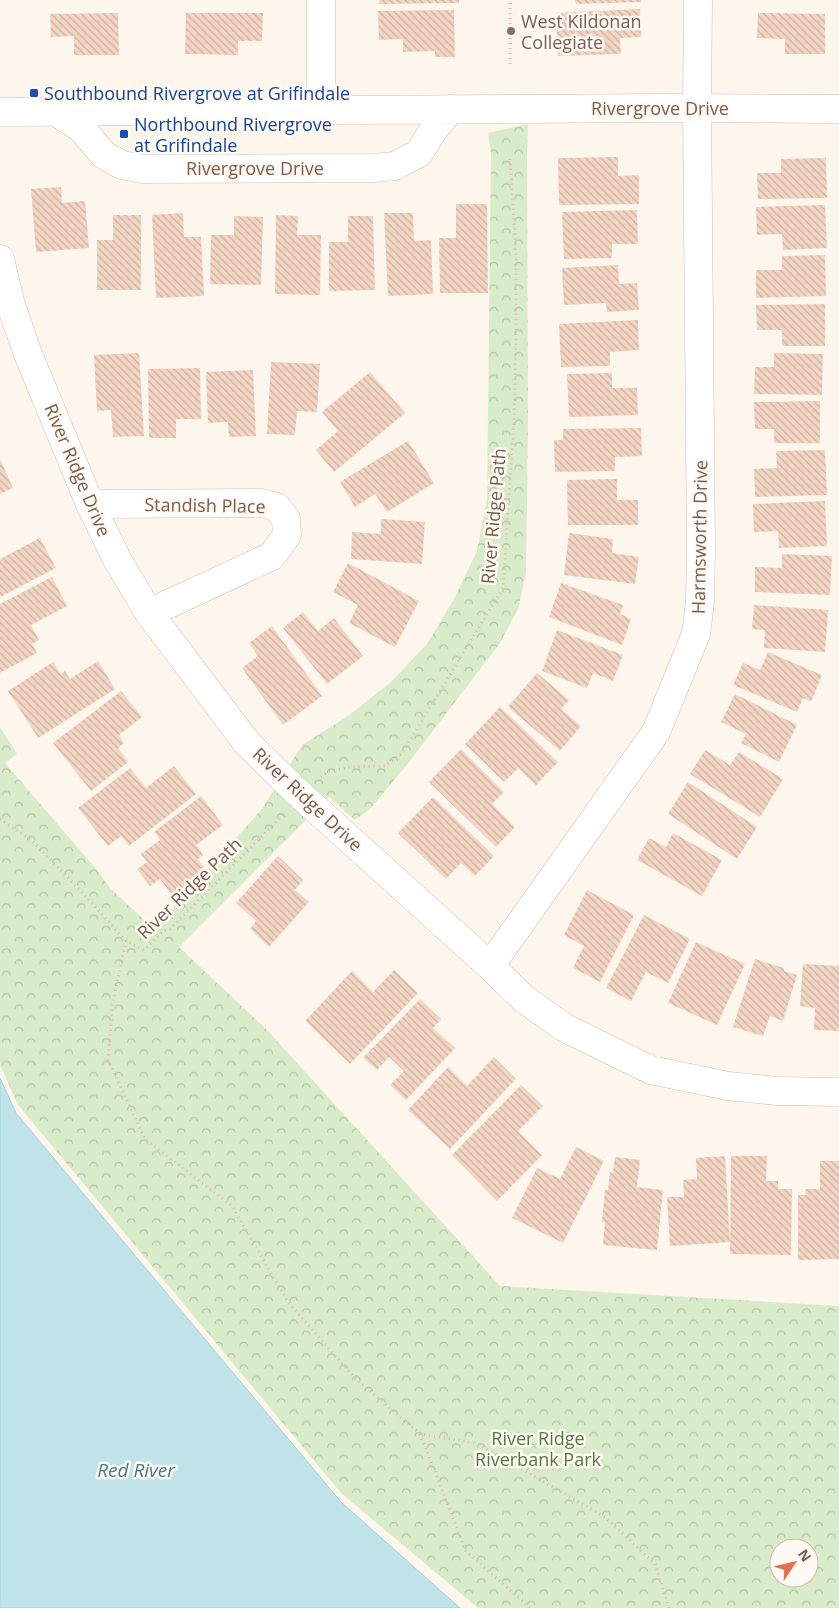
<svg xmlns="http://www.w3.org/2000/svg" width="839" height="1608" font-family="'Open Sans',sans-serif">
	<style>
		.forest { fill: url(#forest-crowns); fill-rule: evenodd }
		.water { fill: #bfe3e8; stroke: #a5d3da }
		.building { fill: url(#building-back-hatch) }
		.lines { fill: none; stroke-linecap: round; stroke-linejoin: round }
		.minor-casing { stroke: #d1beb0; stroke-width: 29 }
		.path { stroke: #d9b8a5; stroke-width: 3; stroke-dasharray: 1 4; stroke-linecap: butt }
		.minor { stroke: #fff; stroke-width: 28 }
		.education-dot { fill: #8d6e63; stroke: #fffaf3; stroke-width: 2 }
		.transit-dot { fill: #1a4fb4; stroke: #fffaf3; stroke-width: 2 }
		.labels { text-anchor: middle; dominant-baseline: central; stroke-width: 5; stroke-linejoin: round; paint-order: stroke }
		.education-label { font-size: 18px; fill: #785e54; stroke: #fffaf3; text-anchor: start }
		.transit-label { font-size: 18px; fill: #164399; stroke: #fffaf3; text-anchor: start }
		.street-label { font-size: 18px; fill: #7a5c4d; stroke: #fffaf3 }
		.park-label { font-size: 18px; fill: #537a41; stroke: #fffaf3 }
		.water-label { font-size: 19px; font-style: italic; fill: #437c86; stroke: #fffaf3 }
	</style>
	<defs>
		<pattern id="forest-crowns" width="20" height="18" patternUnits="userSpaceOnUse" patternTransform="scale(1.25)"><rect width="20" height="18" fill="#d8ecc9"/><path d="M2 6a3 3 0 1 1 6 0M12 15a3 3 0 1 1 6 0" fill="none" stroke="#b4c2a5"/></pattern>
		<pattern id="building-back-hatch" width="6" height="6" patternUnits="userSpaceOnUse" patternTransform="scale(1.25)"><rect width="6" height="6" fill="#f3d5c3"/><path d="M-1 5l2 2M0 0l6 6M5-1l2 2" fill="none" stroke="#cab0a1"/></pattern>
	</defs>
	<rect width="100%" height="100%" fill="#fdf6ec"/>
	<path class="forest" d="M 528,124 L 527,154 L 528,422 L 526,573 L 518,609 L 500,643 L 406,766 L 370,809 L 355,820 L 329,797 L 179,947 L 267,1030 L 500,1286 L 839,1306 L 839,1608 L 478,1608 L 341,1493 L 18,1105 L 0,1065 L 0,727 L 17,754 L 5,763 L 97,870 L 110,888 L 154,929 L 262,809 L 302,745 L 348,716 L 391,682 L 427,644 L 454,599 L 477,551 L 487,499 L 491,154 L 488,133 ZM 779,1548 L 809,1548 L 809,1578 L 779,1578 Z"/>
	<path class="water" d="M 0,1078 L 16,1113 L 341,1502 L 460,1608 L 0,1608 Z"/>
	<path class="building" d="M 379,0 L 459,0 L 459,3 L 379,4 Z
		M 575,0 L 641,0 L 641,2 L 576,4 Z
		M 640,9 L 641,37 L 620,38 L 621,54 L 558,56 L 556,13 Z
		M 454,10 L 455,57 L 435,57 L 435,51 L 403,52 L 403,39 L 379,40 L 378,11 Z
		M 118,13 L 119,55 L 74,55 L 74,36 L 51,37 L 50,14 Z
		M 186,13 L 263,13 L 262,41 L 238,41 L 238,55 L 185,54 Z
		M 758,13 L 825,14 L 825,54 L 785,54 L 785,39 L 757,38 Z
		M 618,157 L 618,176 L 639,175 L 639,204 L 559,205 L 558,158 Z
		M 826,158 L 827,198 L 758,199 L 757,173 L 781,173 L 781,159 Z
		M 61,187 L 62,203 L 85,201 L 89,248 L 36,252 L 31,189 Z
		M 456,204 L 487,204 L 488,293 L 440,293 L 439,238 L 456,238 Z
		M 825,205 L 827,248 L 783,250 L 782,234 L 757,235 L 756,207 Z
		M 637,210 L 638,244 L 612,244 L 612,258 L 564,259 L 562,212 Z
		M 183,213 L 184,237 L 201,237 L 204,296 L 156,298 L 152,215 Z
		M 384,213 L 413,213 L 414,241 L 431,240 L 433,294 L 388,296 Z
		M 113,215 L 141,215 L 141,290 L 97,290 L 97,240 L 113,240 Z
		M 276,215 L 298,216 L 297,235 L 321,235 L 320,295 L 275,294 Z
		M 234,216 L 263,217 L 261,285 L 210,284 L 211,235 L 234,235 Z
		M 348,216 L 373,216 L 375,290 L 329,291 L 329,242 L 348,242 Z
		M 825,255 L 826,296 L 756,298 L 756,270 L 782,270 L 782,256 Z
		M 618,265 L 619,284 L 637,283 L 639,310 L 607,312 L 606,303 L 564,305 L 562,268 Z
		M 825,304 L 825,346 L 782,346 L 782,330 L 757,330 L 756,305 Z
		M 638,320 L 639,350 L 610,352 L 610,366 L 561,367 L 559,324 Z
		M 139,353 L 144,436 L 113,437 L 111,410 L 97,411 L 94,355 Z
		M 774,353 L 823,354 L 822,395 L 754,394 L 755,367 L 774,367 Z
		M 271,362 L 320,364 L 317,412 L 297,411 L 295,435 L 267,434 Z
		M 200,368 L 201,419 L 176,419 L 176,438 L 149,438 L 148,369 Z
		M 253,370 L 256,436 L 229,437 L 228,422 L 208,423 L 206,372 Z
		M 370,372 L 405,413 L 334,472 L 316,450 L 338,431 L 322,412 Z
		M 612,373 L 612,388 L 637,388 L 638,415 L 569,417 L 567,374 Z
		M 820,401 L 820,443 L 774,443 L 774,429 L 755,429 L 754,402 Z
		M 641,428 L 642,456 L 615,457 L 615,471 L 555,472 L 554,440 L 563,440 L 563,429 Z
		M 408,441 L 434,483 L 387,512 L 375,494 L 355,507 L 340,482 Z
		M 825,450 L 827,495 L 755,497 L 754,469 L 777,468 L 776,451 Z
		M 0,459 L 13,488 L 0,494 Z
		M 617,479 L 617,500 L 638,500 L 638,525 L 568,525 L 567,480 Z
		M 825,501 L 827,546 L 779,548 L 778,531 L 754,532 L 753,504 Z
		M 381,519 L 425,522 L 422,564 L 351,559 L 352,532 L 381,534 Z
		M 569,533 L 613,539 L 612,553 L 639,557 L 635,584 L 564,575 Z
		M 40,538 L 56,568 L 0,597 L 0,559 Z
		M 782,554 L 832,556 L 830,595 L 755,592 L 755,567 L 782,568 Z
		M 348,563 L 419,601 L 395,647 L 349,623 L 358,605 L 333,592 Z
		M 52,577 L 67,606 L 31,625 L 39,640 L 32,644 L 37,653 L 0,673 L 0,604 Z
		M 561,583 L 623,605 L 620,614 L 631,619 L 622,645 L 549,617 Z
		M 754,605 L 828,610 L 825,652 L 764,648 L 765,630 L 752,629 Z
		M 303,612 L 318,631 L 334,618 L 363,656 L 327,684 L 283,628 Z
		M 272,626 L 322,696 L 283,725 L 242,668 L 258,656 L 249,643 Z
		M 557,630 L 623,655 L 613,681 L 593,673 L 587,688 L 542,671 Z
		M 768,652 L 822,675 L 811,702 L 803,698 L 797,712 L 733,685 L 743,663 L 760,670 Z
		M 98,661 L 115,689 L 38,738 L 8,691 L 53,662 L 61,674 L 65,671 L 70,679 Z
		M 537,673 L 569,700 L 561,709 L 581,726 L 560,751 L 508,707 Z
		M 121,691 L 142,717 L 119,735 L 124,743 L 118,748 L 128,762 L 91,791 L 53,743 Z
		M 735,694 L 797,725 L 779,762 L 741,743 L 746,734 L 721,722 Z
		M 500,707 L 558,762 L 536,785 L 518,768 L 504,782 L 465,744 Z
		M 461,749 L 504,792 L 492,804 L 515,827 L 496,847 L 429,782 Z
		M 705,750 L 730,765 L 739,752 L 783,779 L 760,817 L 690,774 Z
		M 174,766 L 196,794 L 129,846 L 121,836 L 108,846 L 78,808 L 130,768 L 146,788 Z
		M 688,782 L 757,827 L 737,859 L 668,814 Z
		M 201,796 L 223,825 L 196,845 L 203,855 L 198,859 L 206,871 L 173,896 L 160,879 L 150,886 L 137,869 L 147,862 L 141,854 L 160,840 L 154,832 Z
		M 433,797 L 494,856 L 475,876 L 461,863 L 446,879 L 398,833 Z
		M 673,833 L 722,860 L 702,896 L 637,860 L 649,838 L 666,847 Z
		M 278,856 L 303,880 L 295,890 L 309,902 L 269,947 L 250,929 L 256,921 L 236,903 Z
		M 587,890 L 634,915 L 600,982 L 573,968 L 584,946 L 564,935 Z
		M 644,915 L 690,939 L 668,983 L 646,972 L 631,1001 L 606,988 Z
		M 696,942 L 745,964 L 717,1025 L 668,1003 Z
		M 755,959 L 784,968 L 784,971 L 797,975 L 783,1021 L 770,1016 L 763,1036 L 733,1027 Z
		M 803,964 L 839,966 L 839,1031 L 814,1030 L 815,1008 L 800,1006 Z
		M 394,970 L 418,993 L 350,1064 L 305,1021 L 352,971 L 373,992 Z
		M 420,999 L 441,1019 L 433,1028 L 455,1048 L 406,1100 L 390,1085 L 404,1071 L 389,1057 L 377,1070 L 363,1058 Z
		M 494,1057 L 516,1079 L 450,1149 L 408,1110 L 448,1067 L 467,1086 Z
		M 521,1085 L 543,1106 L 518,1131 L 542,1155 L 497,1201 L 452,1155 Z
		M 576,1147 L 604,1161 L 563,1243 L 512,1218 L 537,1168 L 560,1179 Z
		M 725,1156 L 730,1242 L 670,1246 L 667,1197 L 684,1197 L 683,1180 L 697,1179 L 696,1158 Z
		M 731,1156 L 767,1156 L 766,1181 L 778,1181 L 778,1189 L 792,1189 L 791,1255 L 730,1254 Z
		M 615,1157 L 640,1160 L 637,1187 L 663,1190 L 657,1250 L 603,1245 L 605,1222 L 602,1222 L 605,1190 L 608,1190 L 610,1172 L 613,1173 Z
		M 820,1161 L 839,1161 L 839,1259 L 798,1260 L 798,1195 L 806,1195 L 805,1189 L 820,1189 Z"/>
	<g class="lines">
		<defs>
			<path id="minor" d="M 321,110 L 321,0
				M 54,111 L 81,128 L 104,155 L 122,165 L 143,169 L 374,168 L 395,166 L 419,153 L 434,129 L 451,109
				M 0,112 L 666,108 L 839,109
				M 0,259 L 10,302 L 28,354 L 90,504 L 118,561 L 149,613 L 247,743 L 296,791 L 490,966 L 524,999 L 565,1028 L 651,1070 L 728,1086 L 777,1091 L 839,1092
				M 90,504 L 262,503 L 277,507 L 286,519 L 287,535 L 272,556 L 149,613
				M 490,966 L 656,732 L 696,634 L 700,602 L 701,550 L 697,108 L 698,0"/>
		</defs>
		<use href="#minor" class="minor-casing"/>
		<path class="path" d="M 510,64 L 510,0
			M 321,777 L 329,771 L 350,767 L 385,766 L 402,753 L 503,588 L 514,420 L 516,336 L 516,256 L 510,156
			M 0,819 L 31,840 L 79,889 L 126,941 L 144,950 L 163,931 L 170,929 L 283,815
			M 126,941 L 113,1001 L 108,1060 L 145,1139 L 232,1206 L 288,1302 L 355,1378 L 420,1434 L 476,1443 L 605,1517 L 655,1564 L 669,1608
			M 420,1434 L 466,1551 L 530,1608"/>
		<use href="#minor" class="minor"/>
	</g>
	<circle class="education-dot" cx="511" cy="31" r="5"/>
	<g class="transit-dot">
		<rect x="29" y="88" width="10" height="10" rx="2.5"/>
		<rect x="119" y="129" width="10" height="10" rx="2.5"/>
	</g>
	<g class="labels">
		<g class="education-label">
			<text x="521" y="21">West Kildonan<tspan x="521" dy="21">Collegiate</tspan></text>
		</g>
		<g class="transit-label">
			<text x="44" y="93">Southbound Rivergrove at Grifindale</text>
			<text x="134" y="124">Northbound Rivergrove<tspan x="134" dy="21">at Grifindale</tspan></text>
		</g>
		<g class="street-label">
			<text x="660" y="108">Rivergrove Drive</text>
			<text x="255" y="168">Rivergrove Drive</text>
			<text transform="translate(78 470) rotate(67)">River Ridge Drive</text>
			<text transform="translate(205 505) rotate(1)">Standish Place</text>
			<text transform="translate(493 516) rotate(-85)">River Ridge Path</text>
			<text transform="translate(699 537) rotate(-89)">Harmsworth Drive</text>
			<text transform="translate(308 799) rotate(43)">River Ridge Drive</text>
			<text transform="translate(189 888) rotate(-44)">River Ridge Path</text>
		</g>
		<g class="park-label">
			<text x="538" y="1438">River Ridge<tspan x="538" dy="21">Riverbank Park</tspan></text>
		</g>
		<g class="water-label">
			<text x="136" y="1470">Red River</text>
		</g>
	</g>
	<g transform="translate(794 1563) rotate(55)"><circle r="24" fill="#fffaf3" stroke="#cabbb1"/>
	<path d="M0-4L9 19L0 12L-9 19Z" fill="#e76f51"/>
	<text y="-8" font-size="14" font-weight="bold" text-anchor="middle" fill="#7a5c4d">N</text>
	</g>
</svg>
